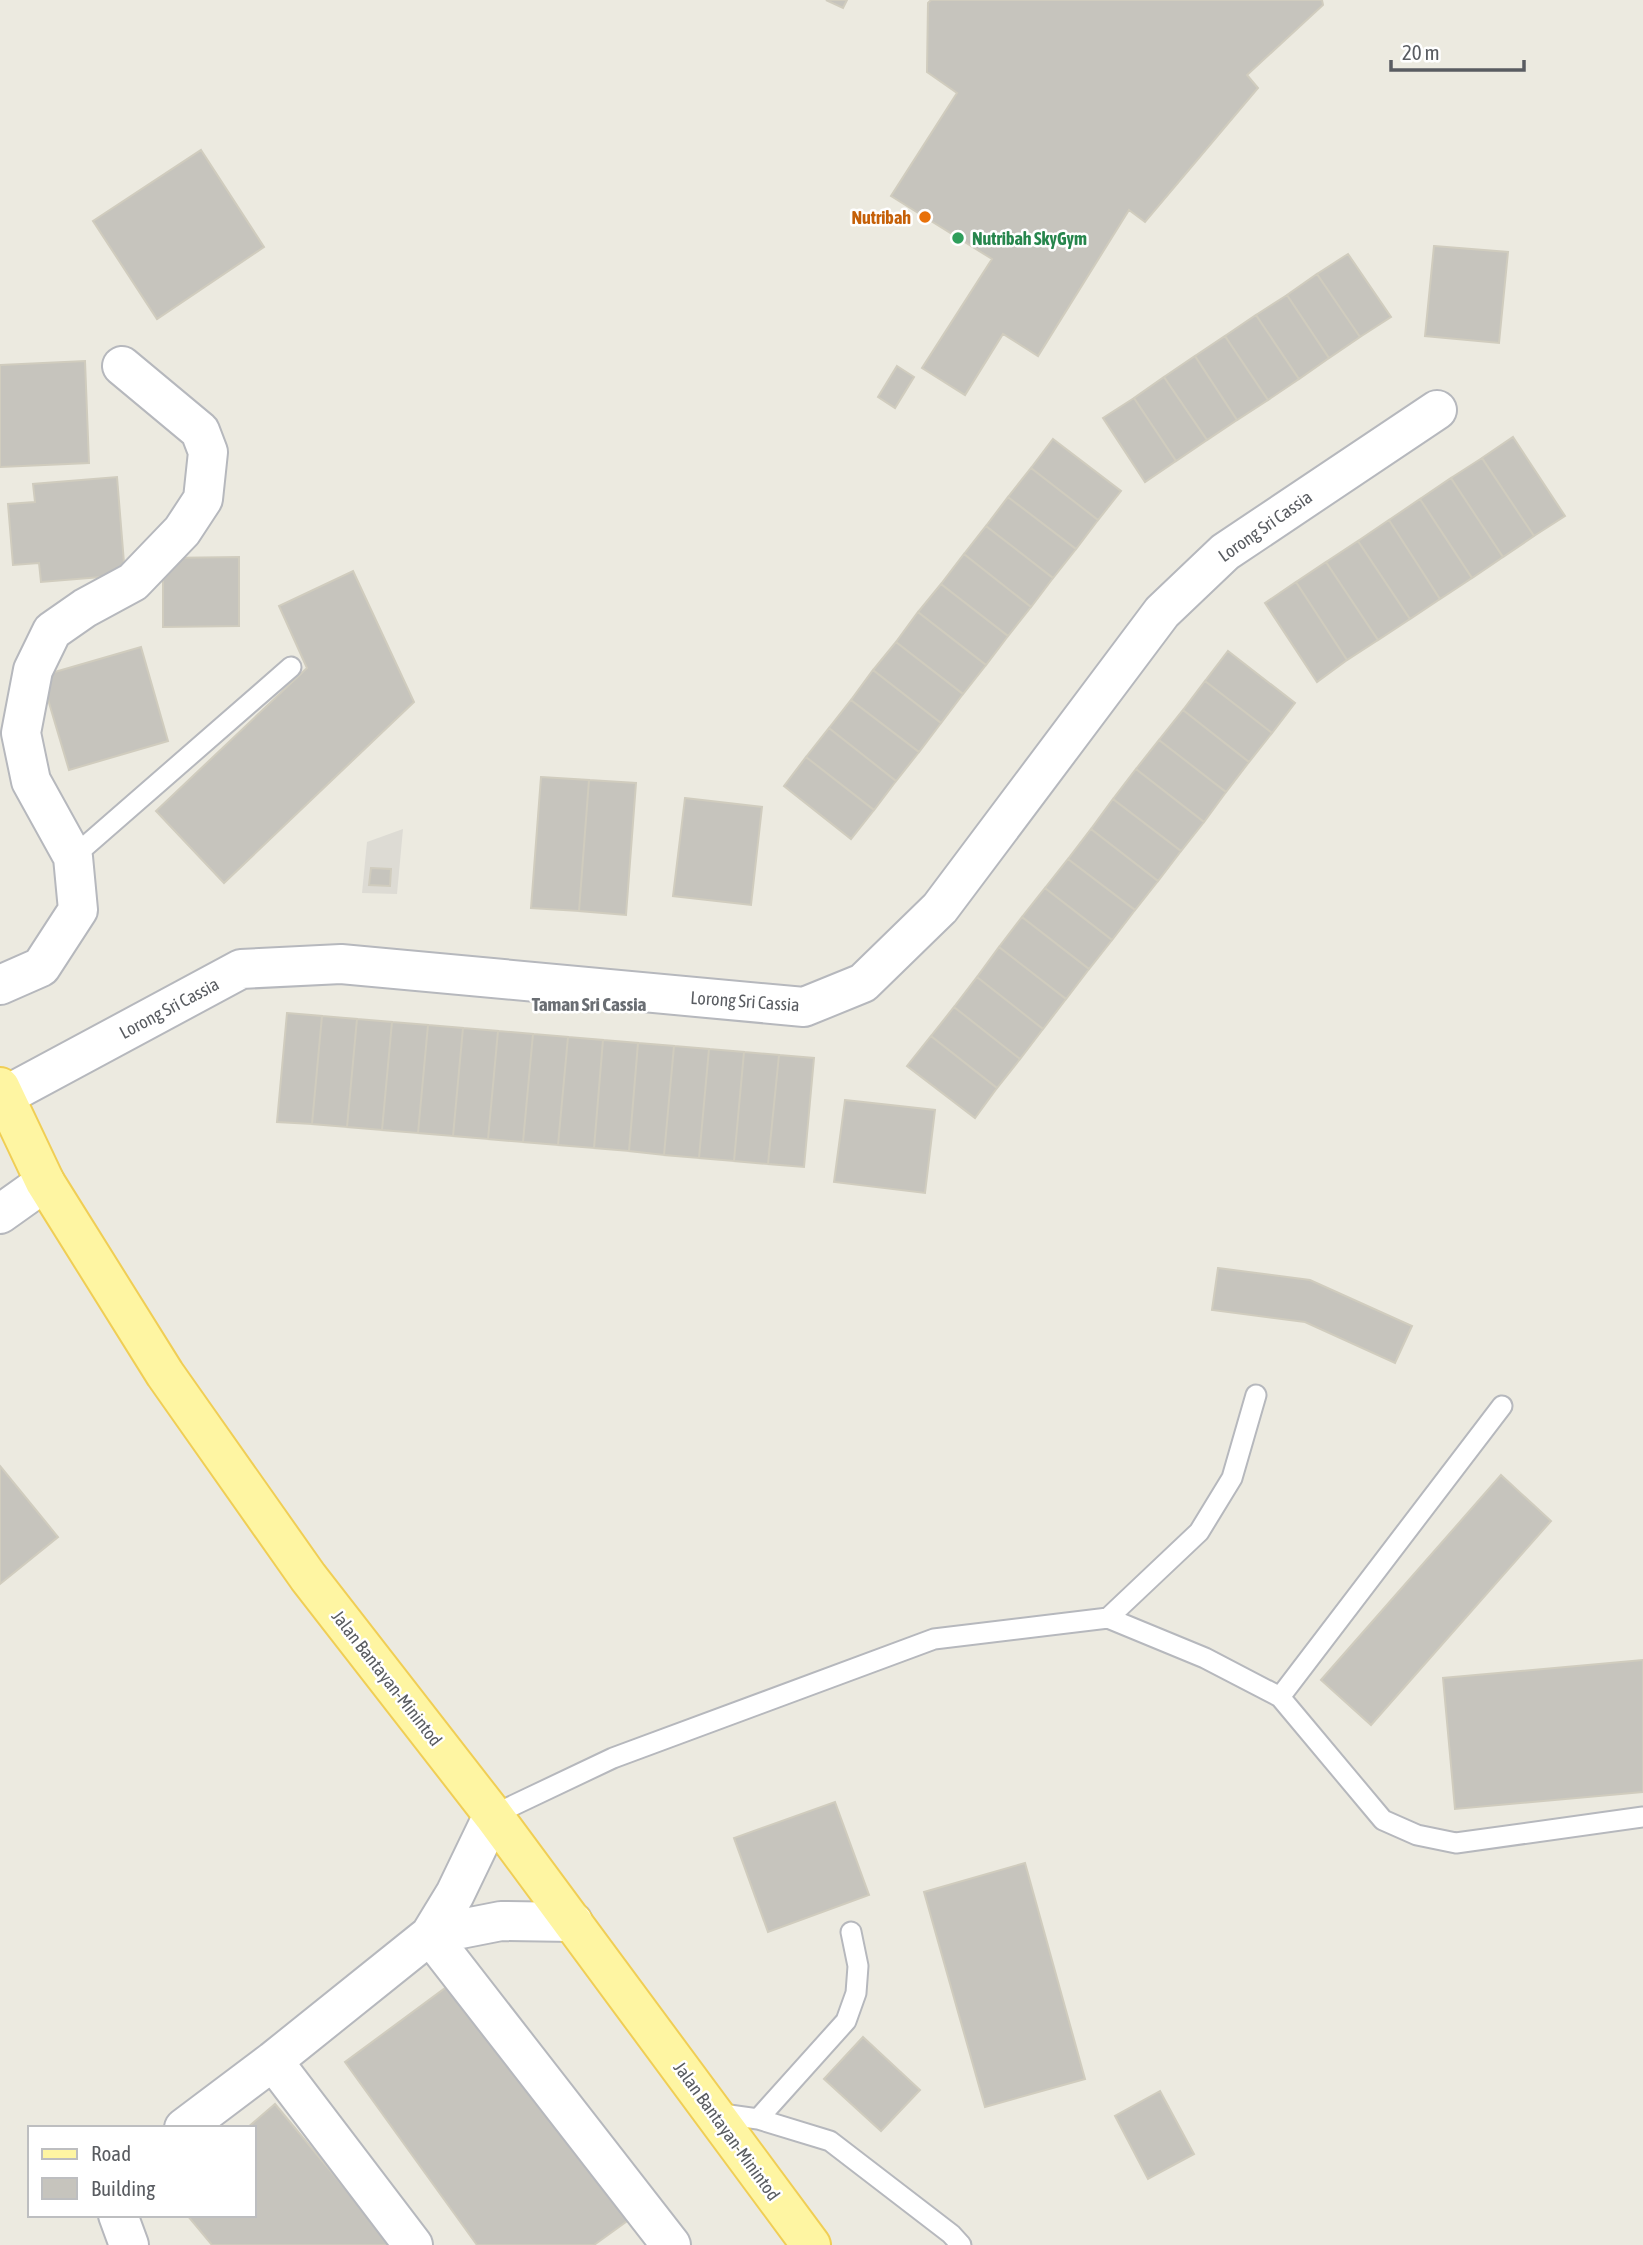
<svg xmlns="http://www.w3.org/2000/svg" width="1643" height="2245" font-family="'Asap Condensed',sans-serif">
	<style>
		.industrial { fill: #dddbd4 }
		.building { fill: #c6c4bd; stroke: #d0ccbe; stroke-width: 2 }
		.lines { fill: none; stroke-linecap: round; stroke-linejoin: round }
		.service-casing { stroke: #b6b8bd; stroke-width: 23 }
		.minor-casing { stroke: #b6b8bd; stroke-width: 42 }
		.primary-casing { stroke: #f0ce55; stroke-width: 42 }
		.service { stroke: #fff; stroke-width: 19 }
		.minor { stroke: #fff; stroke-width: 38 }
		.primary { stroke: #fef5a2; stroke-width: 38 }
		.food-dot { fill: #e8710a; stroke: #fff; stroke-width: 2.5 }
		.leisure-dot { fill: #2e9e5b; stroke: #fff; stroke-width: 2.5 }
		.labels { text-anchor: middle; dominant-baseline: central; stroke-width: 5; stroke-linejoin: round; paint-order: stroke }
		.food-label { font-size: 18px; font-weight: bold; fill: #c56008; stroke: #fff; text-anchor: end }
		.leisure-label { font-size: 18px; font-weight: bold; fill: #27864d; stroke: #fff; text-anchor: start }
		.street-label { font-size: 18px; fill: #595c61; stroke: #fff }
		.neighbourhood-label { font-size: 19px; font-weight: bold; fill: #6a6e73; stroke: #fff }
	</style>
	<rect width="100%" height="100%" fill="#eceae0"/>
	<path class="industrial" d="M 403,829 L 397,894 L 362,893 L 367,842 Z"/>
	<path class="building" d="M 826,0 L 847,0 L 843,8 Z
		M 931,0 L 1322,0 L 1323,5 L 1247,75 L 1258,88 L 1145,222 L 1129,210 L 1038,356 L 1003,334 L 965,395 L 922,368 L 992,259 L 891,196 L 957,93 L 927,72 L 928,3 Z
		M 201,150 L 264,247 L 157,319 L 93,221 Z
		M 1434,246 L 1508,252 L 1499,343 L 1425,336 Z
		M 1348,254 L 1391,317 L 1360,337 L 1317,274 Z
		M 1317,274 L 1360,337 L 1329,358 L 1287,295 Z
		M 1287,295 L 1329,358 L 1299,379 L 1256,315 Z
		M 1256,315 L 1299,379 L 1268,400 L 1225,336 Z
		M 1225,336 L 1268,400 L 1237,420 L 1195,356 Z
		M 1195,356 L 1237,420 L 1207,440 L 1164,377 Z
		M 85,361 L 89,463 L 0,467 L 0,365 Z
		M 897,366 L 914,377 L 895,408 L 878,397 Z
		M 1164,377 L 1207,440 L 1176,461 L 1134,398 Z
		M 1134,398 L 1176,461 L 1145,482 L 1103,418 Z
		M 1513,437 L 1565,516 L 1534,536 L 1482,458 Z
		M 1053,439 L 1121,491 L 1098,520 L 1031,468 Z
		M 1482,458 L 1534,536 L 1503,557 L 1451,478 Z
		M 1031,468 L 1098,520 L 1076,549 L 1008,497 Z
		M 117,477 L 125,575 L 41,582 L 39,563 L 13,565 L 8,504 L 35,502 L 33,484 Z
		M 1451,478 L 1503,557 L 1472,578 L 1420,499 Z
		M 1008,497 L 1076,549 L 1053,578 L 986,526 Z
		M 1420,499 L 1472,578 L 1440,599 L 1389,520 Z
		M 1389,520 L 1440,599 L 1410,619 L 1358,541 Z
		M 986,526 L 1053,578 L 1031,607 L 964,554 Z
		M 1358,541 L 1410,619 L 1378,640 L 1326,562 Z
		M 964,554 L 1031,607 L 1008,636 L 941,584 Z
		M 239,557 L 239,626 L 163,627 L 163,558 Z
		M 1326,562 L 1378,640 L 1347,660 L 1296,582 Z
		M 353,571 L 414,702 L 224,883 L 156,811 L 307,668 L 279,606 Z
		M 1296,582 L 1347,660 L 1317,682 L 1265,603 Z
		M 941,584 L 1008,636 L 986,665 L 918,612 Z
		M 918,612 L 986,665 L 963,694 L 896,642 Z
		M 896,642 L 963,694 L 941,723 L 873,670 Z
		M 141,647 L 168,741 L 69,770 L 41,676 Z
		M 1228,651 L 1295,703 L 1272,733 L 1205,681 Z
		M 873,670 L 941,723 L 919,752 L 851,700 Z
		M 1205,681 L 1272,733 L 1249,762 L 1183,710 Z
		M 851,700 L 919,752 L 896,781 L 829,728 Z
		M 1183,710 L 1249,762 L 1226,792 L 1159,740 Z
		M 829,728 L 896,781 L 874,810 L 806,757 Z
		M 1159,740 L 1226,792 L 1204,822 L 1136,769 Z
		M 806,757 L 874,810 L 851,839 L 784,786 Z
		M 1136,769 L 1204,822 L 1181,851 L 1113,799 Z
		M 541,777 L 589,780 L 579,911 L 531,908 Z
		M 589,780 L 636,783 L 626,915 L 579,911 Z
		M 685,798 L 762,807 L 751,905 L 673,896 Z
		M 1113,799 L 1181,851 L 1158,881 L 1091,829 Z
		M 1091,829 L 1158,881 L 1135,910 L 1068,859 Z
		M 1068,859 L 1135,910 L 1112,940 L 1045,888 Z
		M 371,868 L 391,869 L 390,886 L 369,885 Z
		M 1045,888 L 1112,940 L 1089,969 L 1022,917 Z
		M 1022,917 L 1089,969 L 1066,999 L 999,947 Z
		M 999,947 L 1066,999 L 1043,1029 L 977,977 Z
		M 977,977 L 1043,1029 L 1020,1059 L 954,1007 Z
		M 954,1007 L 1020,1059 L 997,1088 L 931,1036 Z
		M 287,1013 L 322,1016 L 312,1124 L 277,1122 Z
		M 322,1016 L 357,1019 L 347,1127 L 312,1124 Z
		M 357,1019 L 392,1022 L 382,1130 L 347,1127 Z
		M 392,1022 L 428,1025 L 418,1133 L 382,1130 Z
		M 428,1025 L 463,1028 L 453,1136 L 418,1133 Z
		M 463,1028 L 498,1031 L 488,1139 L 453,1136 Z
		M 498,1031 L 533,1034 L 523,1142 L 488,1139 Z
		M 533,1034 L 568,1037 L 558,1145 L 523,1142 Z
		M 931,1036 L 997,1088 L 975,1118 L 907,1066 Z
		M 568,1037 L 603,1040 L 594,1148 L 558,1145 Z
		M 603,1040 L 638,1043 L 629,1151 L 594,1148 Z
		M 638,1043 L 674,1046 L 664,1155 L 629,1151 Z
		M 674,1046 L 709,1049 L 699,1158 L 664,1155 Z
		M 709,1049 L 744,1052 L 734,1161 L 699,1158 Z
		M 744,1052 L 779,1055 L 768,1164 L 734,1161 Z
		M 779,1055 L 814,1058 L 804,1167 L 768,1164 Z
		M 845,1100 L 935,1110 L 925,1193 L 834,1182 Z
		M 1218,1268 L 1310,1280 L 1412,1326 L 1395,1363 L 1305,1322 L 1212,1310 Z
		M 0,1466 L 58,1537 L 0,1584 Z
		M 1501,1475 L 1551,1521 L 1371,1725 L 1321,1680 Z
		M 1643,1660 L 1643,1792 L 1455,1809 L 1443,1678 Z
		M 835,1802 L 869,1895 L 768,1932 L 734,1838 Z
		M 1025,1863 L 1085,2079 L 985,2107 L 924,1892 Z
		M 456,1980 L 630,2219 L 594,2245 L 477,2245 L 345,2062 Z
		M 863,2037 L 920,2090 L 881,2131 L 824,2079 Z
		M 1160,2091 L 1194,2154 L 1148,2179 L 1115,2116 Z
		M 275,2104 L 392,2245 L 212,2245 L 187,2215 L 254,2215 L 254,2128 L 247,2128 Z"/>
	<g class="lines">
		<defs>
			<path id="service" d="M 73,857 L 291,667
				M 1108,1618 L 1199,1532 L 1232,1478 L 1256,1395
				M 1280,1697 L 1502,1406
				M 493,1815 L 613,1758 L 934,1639 L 1108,1618 L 1205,1658 L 1280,1697 L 1383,1820 L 1417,1835 L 1456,1843 L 1643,1817
				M 715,2113 L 758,2119 L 830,2141 L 951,2234 L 961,2245
				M 758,2119 L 846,2021 L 856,1993 L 858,1966 L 851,1932"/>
			<path id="minor" d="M 0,985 L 41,967 L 78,910 L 73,857 L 31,781 L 21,733 L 33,670 L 52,631 L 85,608 L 133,582 L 182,531 L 203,499 L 208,452 L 200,431 L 122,366
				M 5,1096 L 241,969 L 341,964 L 804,1007 L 863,983 L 940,908 L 1162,612 L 1225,552 L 1437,410
				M 0,1214 L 45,1182
				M 430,1935 L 671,2245
				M 430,1935 L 501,1921 L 573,1922
				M 273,2061 L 413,2245
				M 184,2128 L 273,2061 L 430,1935 L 455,1894 L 493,1815
				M 118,2215 L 129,2245"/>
			<path id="primary" d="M 0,1087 L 45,1182 L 165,1374 L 308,1577 L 493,1815 L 811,2245"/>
		</defs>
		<use href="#service" class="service-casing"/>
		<use href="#minor" class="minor-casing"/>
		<use href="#primary" class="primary-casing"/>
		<use href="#service" class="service"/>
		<use href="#minor" class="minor"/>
		<use href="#primary" class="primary"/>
	</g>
	<circle class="food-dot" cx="925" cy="217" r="7"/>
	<circle class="leisure-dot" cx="958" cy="238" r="7"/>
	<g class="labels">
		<g class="food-label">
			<text x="911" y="217">Nutribah</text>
		</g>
		<g class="leisure-label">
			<text x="972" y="238">Nutribah SkyGym</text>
		</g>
		<g class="street-label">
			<text transform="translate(1265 526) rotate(-35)">Lorong Sri Cassia</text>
			<text transform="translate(745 1001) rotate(4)">Lorong Sri Cassia</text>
			<text transform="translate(169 1008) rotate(-28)">Lorong Sri Cassia</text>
			<text transform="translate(387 1678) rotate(52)">Jalan Bantayan-Minintod</text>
			<text transform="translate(727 2131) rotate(54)">Jalan Bantayan-Minintod</text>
		</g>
		<g class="neighbourhood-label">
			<text x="589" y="1004">Taman Sri Cassia</text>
		</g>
	</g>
	<rect x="28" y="2126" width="228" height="91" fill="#ffffff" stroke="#bdbec0" stroke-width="2"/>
	<rect x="42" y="2149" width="35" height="10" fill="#fef5a2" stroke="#bdbec0" stroke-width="2"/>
	<text x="91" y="2161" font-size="21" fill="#595c61">Road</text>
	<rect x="42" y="2178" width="35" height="21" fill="#c6c4bd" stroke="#bdbec0" stroke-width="2"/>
	<text x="91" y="2196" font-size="21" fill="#595c61">Building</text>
	<path d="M1391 60v10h133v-10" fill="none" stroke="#595c61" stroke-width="3.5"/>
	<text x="1402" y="60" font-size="21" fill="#595c61" stroke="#ffffff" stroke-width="5" paint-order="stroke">20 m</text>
</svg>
